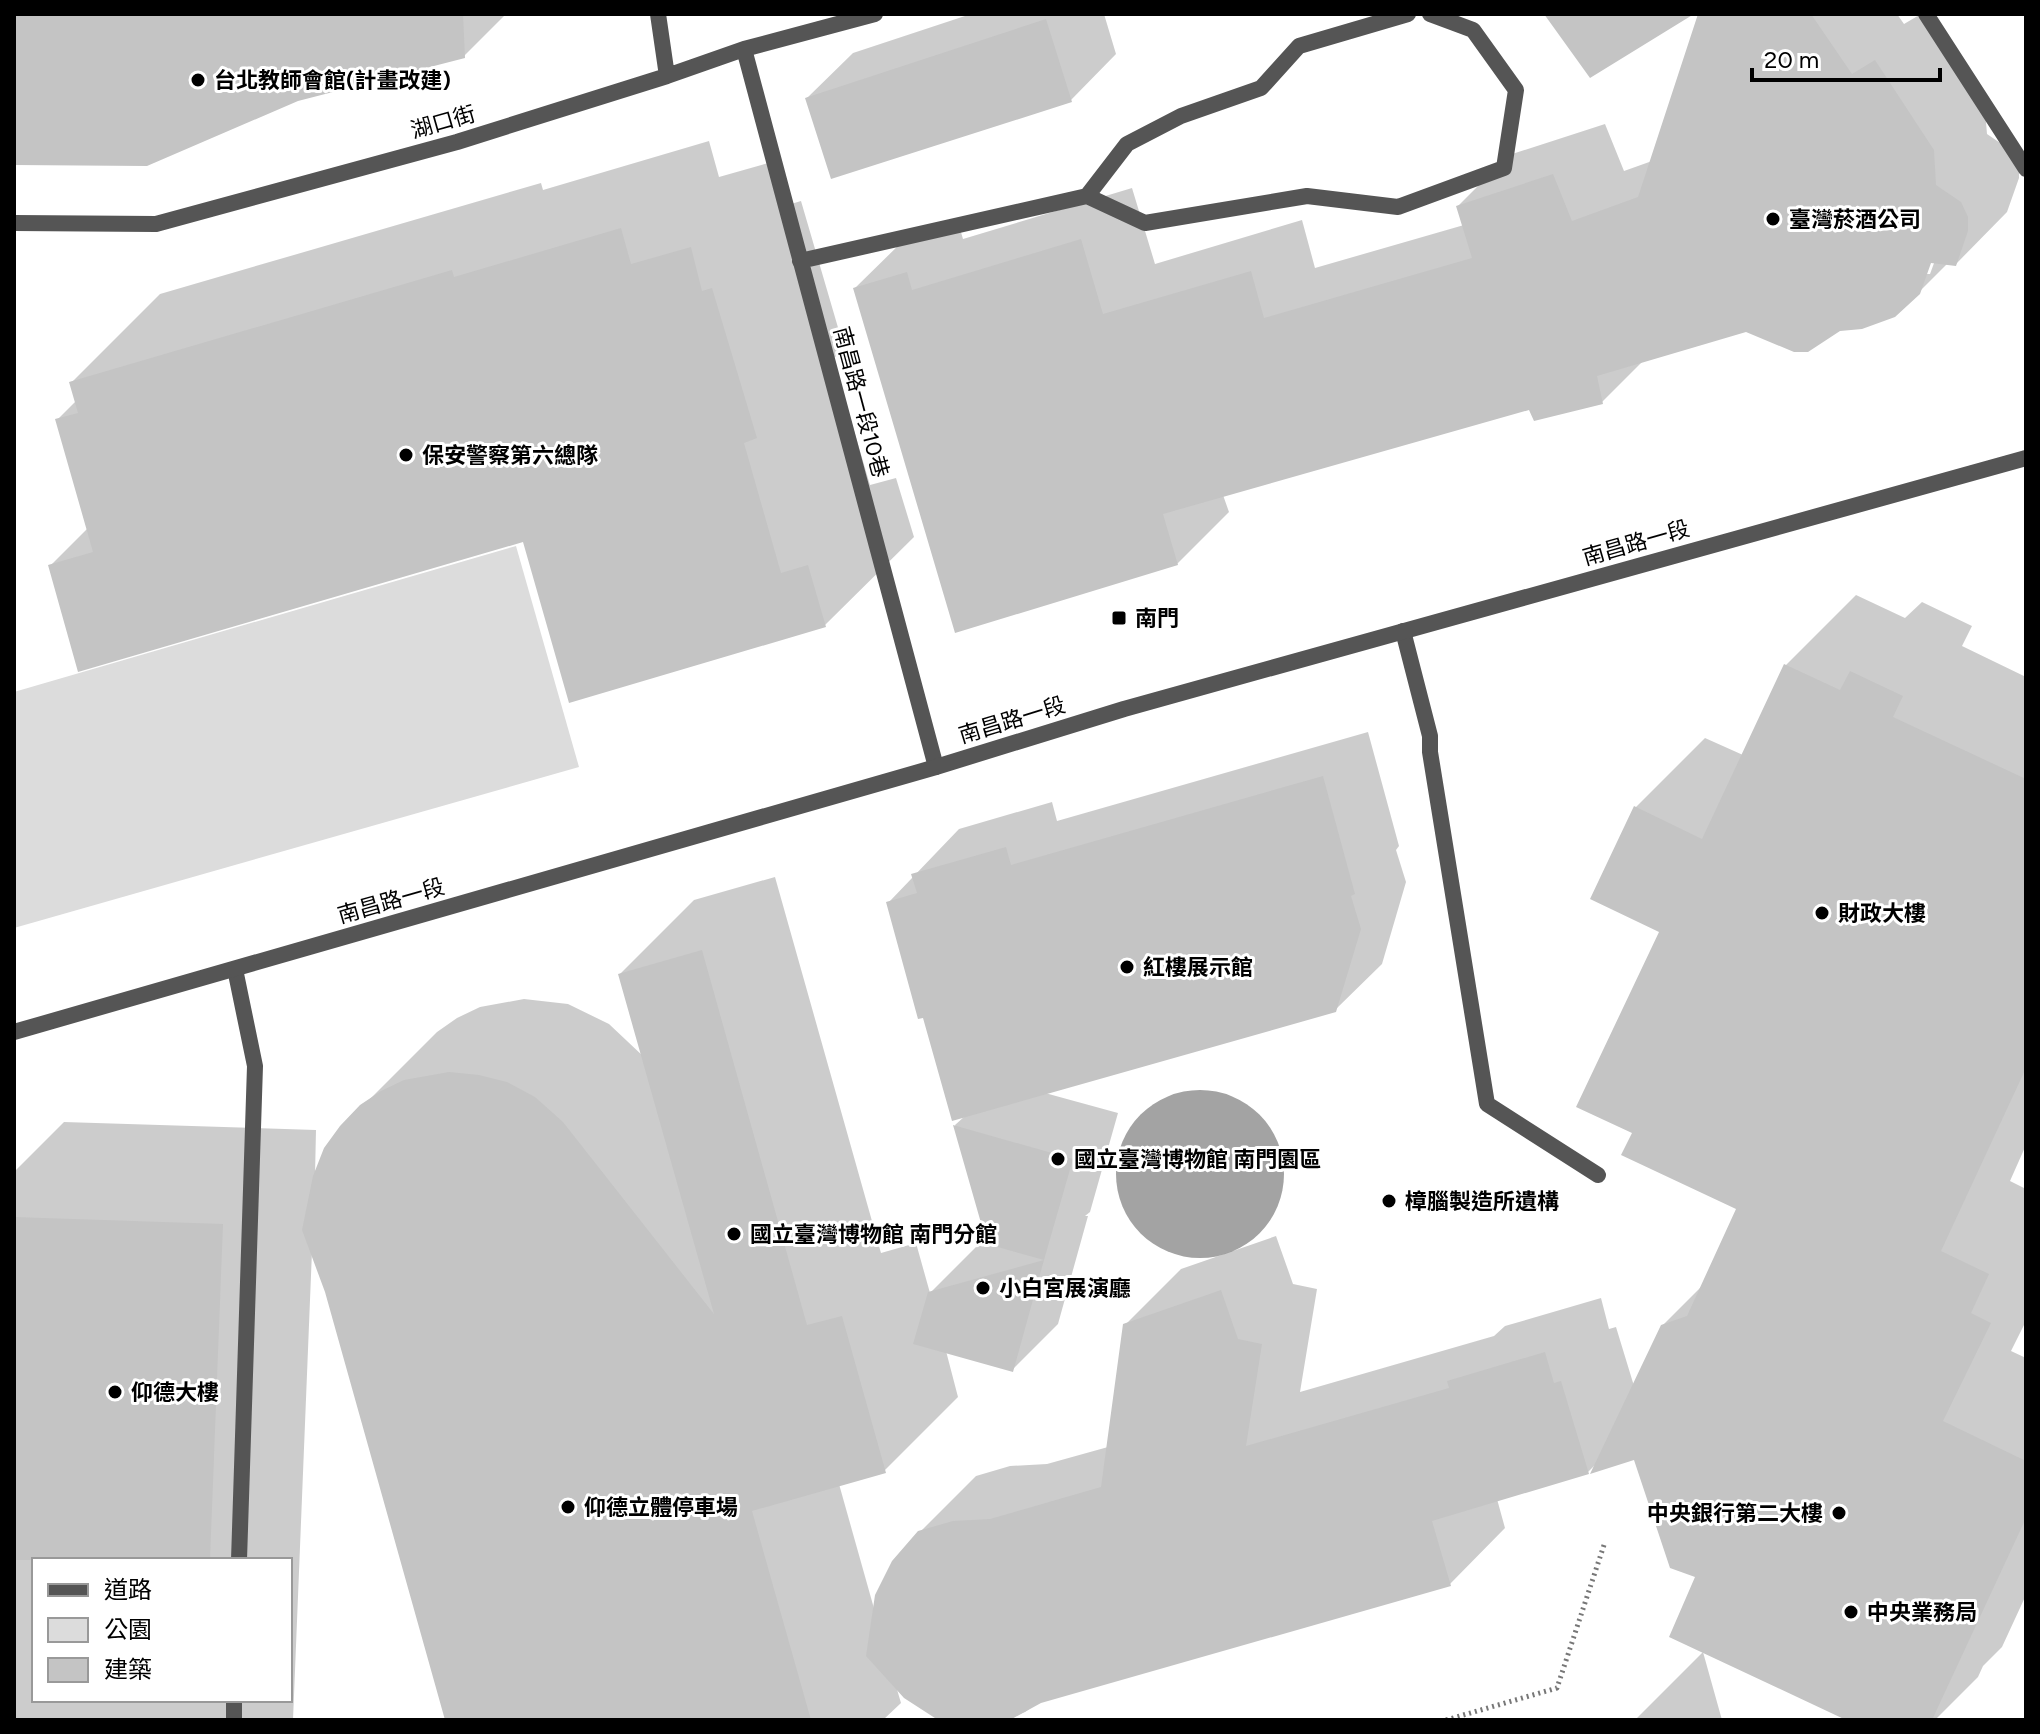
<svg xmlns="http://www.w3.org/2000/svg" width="2040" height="1734" font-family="Figtree,'Noto Sans TC',sans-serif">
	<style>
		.green { fill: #dcdcdc }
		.water { fill: #a3a3a3 }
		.shadow { fill: #0003; fill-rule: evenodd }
		.building { fill: #c4c4c4 }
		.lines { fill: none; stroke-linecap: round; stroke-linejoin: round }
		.path { stroke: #777; stroke-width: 5; stroke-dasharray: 2 4; stroke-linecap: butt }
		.service { stroke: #555; stroke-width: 16 }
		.minor { stroke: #555; stroke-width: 16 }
		.poi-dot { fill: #000; stroke: #fff; stroke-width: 3 }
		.labels { text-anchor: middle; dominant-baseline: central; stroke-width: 6; stroke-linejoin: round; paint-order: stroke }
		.poi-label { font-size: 22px; font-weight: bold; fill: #000; stroke: #fff; text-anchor: start }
		.street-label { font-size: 22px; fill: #000; stroke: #fff }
	</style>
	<rect width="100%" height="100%" fill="#fff"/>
	<path class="green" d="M 516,546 L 579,767 L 14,928 L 14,692 Z"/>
	<path class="water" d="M1116 1174a84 84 0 1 1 168 0a84 84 0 1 1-168 0Z"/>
	<path class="shadow" d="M 15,14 L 506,14 L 464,56 L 14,163 Z
		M 971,14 L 1104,14 L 1116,54 L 1071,100 L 807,98 L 853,53 Z
		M 1700,14 L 1897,14 L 1904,24 L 1921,14 L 1984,98 L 1987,134 L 2012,151 L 2019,164 L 2019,178 L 2007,212 L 1956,264 L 1948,263 L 1918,293 L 1746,330 L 1644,360 L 1602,402 L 1530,407 L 1223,495 L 1229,512 L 1177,564 L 855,288 L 907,237 L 958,222 L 963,239 L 1132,188 L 1155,264 L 1302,220 L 1315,268 L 1464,225 L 1458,206 L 1509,155 L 1605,124 L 1624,171 L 1652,161 ZM 1933,253 L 1937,255 L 1930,274 L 1925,274 Z
		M 709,141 L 719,177 L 779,160 L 791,204 L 801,201 L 844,348 L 833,359 L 870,485 L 896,478 L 914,537 L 825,625 L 525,539 L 50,566 L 88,528 L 57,420 L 76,401 L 71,383 L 160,294 L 541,183 L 543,190 Z
		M 1856,595 L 1905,618 L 1922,602 L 1972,626 L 1962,646 L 2026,677 L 2026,1145 L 2010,1181 L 2026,1189 L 2026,1321 L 2011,1351 L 2026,1358 L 2026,1595 L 2002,1647 L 1983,1666 L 1978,1677 L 1935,1720 L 1850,1720 L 1698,1576 L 1636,1458 L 1596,1464 L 1588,1472 L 1497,1499 L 1505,1528 L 1450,1584 L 1040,1701 L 1025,1712 L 1000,1720 L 947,1720 L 896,1686 L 901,1703 L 883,1720 L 447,1720 L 327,1291 L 312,1251 L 293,1720 L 14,1720 L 14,1172 L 64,1122 L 316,1130 L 315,1176 L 342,1127 L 437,1032 L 457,1018 L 480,1007 L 524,999 L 568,1004 L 609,1024 L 644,1057 L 620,974 L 694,900 L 775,877 L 881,1253 L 916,1243 L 930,1293 L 976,1247 L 989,1243 L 955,1125 L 965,1116 L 889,902 L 959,829 L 1052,802 L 1057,821 L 1368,732 L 1399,846 L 1396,850 L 1406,882 L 1382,964 L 1335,1010 L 1045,1093 L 1118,1113 L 1090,1212 L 1085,1216 L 1088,1216 L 1058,1324 L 1012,1370 L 946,1351 L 958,1397 L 884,1471 L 839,1484 L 875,1612 L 920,1532 L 976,1476 L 1010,1466 L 1047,1464 L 1108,1447 L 1125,1325 L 1181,1269 L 1276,1236 L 1293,1284 L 1317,1289 L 1300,1392 L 1494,1336 L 1505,1326 L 1601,1298 L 1609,1329 L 1616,1327 L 1634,1386 L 1662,1326 L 1703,1285 L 1739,1208 L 1634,1132 L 1661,931 L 1635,808 L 1705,738 L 1743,755 L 1786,665 ZM 34,1560 L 290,1560 L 290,1700 L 34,1700 Z
		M 1703,1652 L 1722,1720 L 1635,1720 Z"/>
	<path class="building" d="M 14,14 L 463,14 L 465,58 L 298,101 L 147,166 L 14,165 Z
		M 1544,14 L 1694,14 L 1590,78 Z
		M 1698,14 L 1811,14 L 1852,74 L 1875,60 L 1934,150 L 1936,185 L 1961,202 L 1968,217 L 1968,231 L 1956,266 L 1931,263 L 1920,294 L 1895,317 L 1862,329 L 1840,331 L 1808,352 L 1794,352 L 1746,332 L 1597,376 L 1603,404 L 1534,421 L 1529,410 L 1163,514 L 1178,565 L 955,633 L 853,288 L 907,272 L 912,290 L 1081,239 L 1103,314 L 1251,271 L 1264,318 L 1472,258 L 1456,206 L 1553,174 L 1572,221 L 1638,197 Z
		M 1046,19 L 1072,102 L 831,179 L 805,98 Z
		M 621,228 L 631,264 L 691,247 L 702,291 L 712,288 L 757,438 L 744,443 L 781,573 L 808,565 L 826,627 L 569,703 L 523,542 L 78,672 L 48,565 L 93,552 L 55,419 L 78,413 L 69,382 L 452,270 L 454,277 Z
		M 1784,664 L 1840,690 L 1850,671 L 1903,696 L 1893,717 L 2026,779 L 2026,1068 L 1941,1251 L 1989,1274 L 1971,1313 L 1991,1323 L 1943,1421 L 2026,1461 L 2026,1518 L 1932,1720 L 1846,1720 L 1669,1637 L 1695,1577 L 1670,1568 L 1634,1460 L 1590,1474 L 1661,1325 L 1687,1316 L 1736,1209 L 1621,1155 L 1632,1133 L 1576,1107 L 1659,932 L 1590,899 L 1634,806 L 1702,839 Z
		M 1323,776 L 1355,894 L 1351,896 L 1361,929 L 1336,1012 L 952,1121 L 923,1018 L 918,1019 L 886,902 L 917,893 L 911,874 L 1006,847 L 1011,865 Z
		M 702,950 L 807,1325 L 842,1316 L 886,1473 L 752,1511 L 811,1720 L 445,1720 L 325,1292 L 302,1230 L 313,1176 L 324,1148 L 340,1126 L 360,1105 L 381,1091 L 404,1080 L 449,1072 L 479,1075 L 507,1082 L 535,1097 L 563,1122 L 714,1314 L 618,974 Z
		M 953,1125 L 1073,1159 L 1044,1260 L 987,1244 Z
		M 14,1217 L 223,1224 L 210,1560 L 14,1560 Z
		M 1044,1260 L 1013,1372 L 913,1344 L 928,1292 Z
		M 1221,1290 L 1238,1339 L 1262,1344 L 1246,1446 L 1449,1388 L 1447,1381 L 1545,1352 L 1554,1383 L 1561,1381 L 1589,1474 L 1432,1521 L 1451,1586 L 1041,1703 L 1010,1720 L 938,1720 L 904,1698 L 866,1656 L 875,1595 L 892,1561 L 918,1531 L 953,1521 L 990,1519 L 1101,1487 L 1123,1324 Z"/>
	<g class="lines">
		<path class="path" d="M 1446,1720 L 1557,1688 L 1604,1545"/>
		<path class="service" d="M 658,14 L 667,76
			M 744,49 L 936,767
			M 1087,196 L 1127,144 L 1181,116 L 1261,88 L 1299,46 L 1408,14
			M 14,223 L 156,224 L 457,142 L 667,76 L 744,49 L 875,14
			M 800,261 L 1087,196 L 1145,223 L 1307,196 L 1398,207 L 1504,168 L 1516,90 L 1473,30 L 1430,14
			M 1403,631 L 1430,736 L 1430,752 L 1487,1104 L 1598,1175
			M 235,969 L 255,1066 L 239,1560
			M 234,1720 L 234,1700"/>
		<path class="minor" d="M 1926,14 L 2026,169
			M 14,1032 L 936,767 L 1124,709 L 2026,458"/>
	</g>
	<g class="poi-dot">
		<circle cx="198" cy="80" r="8"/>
		<circle cx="1773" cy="219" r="8"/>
		<circle cx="406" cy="455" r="8"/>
		<rect x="1111" y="610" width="16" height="16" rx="4"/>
		<circle cx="1822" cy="913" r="8"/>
		<circle cx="1127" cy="967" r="8"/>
		<circle cx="1058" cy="1159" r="8"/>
		<circle cx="1389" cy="1201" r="8"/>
		<circle cx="734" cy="1234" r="8"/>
		<circle cx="983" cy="1288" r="8"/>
		<circle cx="115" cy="1392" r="8"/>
		<circle cx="568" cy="1507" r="8"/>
		<circle cx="1839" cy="1513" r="8"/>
		<circle cx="1851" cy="1612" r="8"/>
	</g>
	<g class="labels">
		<g class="poi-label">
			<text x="214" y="80">台北教師會館(計畫改建)</text>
			<text x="1789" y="219">臺灣菸酒公司</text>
			<text x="422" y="455">保安警察第六總隊</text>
			<text x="1135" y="618">南門</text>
			<text x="1838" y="913">財政大樓</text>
			<text x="1143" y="967">紅樓展示館</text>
			<text x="1074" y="1159">國立臺灣博物館 南門園區</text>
			<text x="1405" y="1201">樟腦製造所遺構</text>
			<text x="750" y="1234">國立臺灣博物館 南門分館</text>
			<text x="999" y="1288">小白宮展演廳</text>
			<text x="131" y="1392">仰德大樓</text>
			<text x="584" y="1507">仰德立體停車場</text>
			<text x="1823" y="1513" text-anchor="end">中央銀行第二大樓</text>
			<text x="1867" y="1612">中央業務局</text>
		</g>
		<g class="street-label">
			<text transform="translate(443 122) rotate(-16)">湖口街</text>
			<text transform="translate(861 402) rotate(75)">南昌路一段10巷</text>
			<text transform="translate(1636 543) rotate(-16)">南昌路一段</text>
			<text transform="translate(1012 720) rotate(-17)">南昌路一段</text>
			<text transform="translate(391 901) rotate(-16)">南昌路一段</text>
		</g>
	</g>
	<rect width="2040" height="1734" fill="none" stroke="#000000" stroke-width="32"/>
	<rect x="32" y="1558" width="260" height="144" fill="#ffffff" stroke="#999999" stroke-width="2"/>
	<rect x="48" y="1584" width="40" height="12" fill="#555555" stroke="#999999" stroke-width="2"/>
	<text x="104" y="1598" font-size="24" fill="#000000">道路</text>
	<rect x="48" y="1618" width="40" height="24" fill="#dcdcdc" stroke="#999999" stroke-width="2"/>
	<text x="104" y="1638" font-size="24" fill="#000000">公園</text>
	<rect x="48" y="1658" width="40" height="24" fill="#c4c4c4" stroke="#999999" stroke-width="2"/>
	<text x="104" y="1678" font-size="24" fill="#000000">建築</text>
	<path d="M1752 68v12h188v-12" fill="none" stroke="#000000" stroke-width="4"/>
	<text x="1764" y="68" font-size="24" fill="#000000" stroke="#ffffff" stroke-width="6" paint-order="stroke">20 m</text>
</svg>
